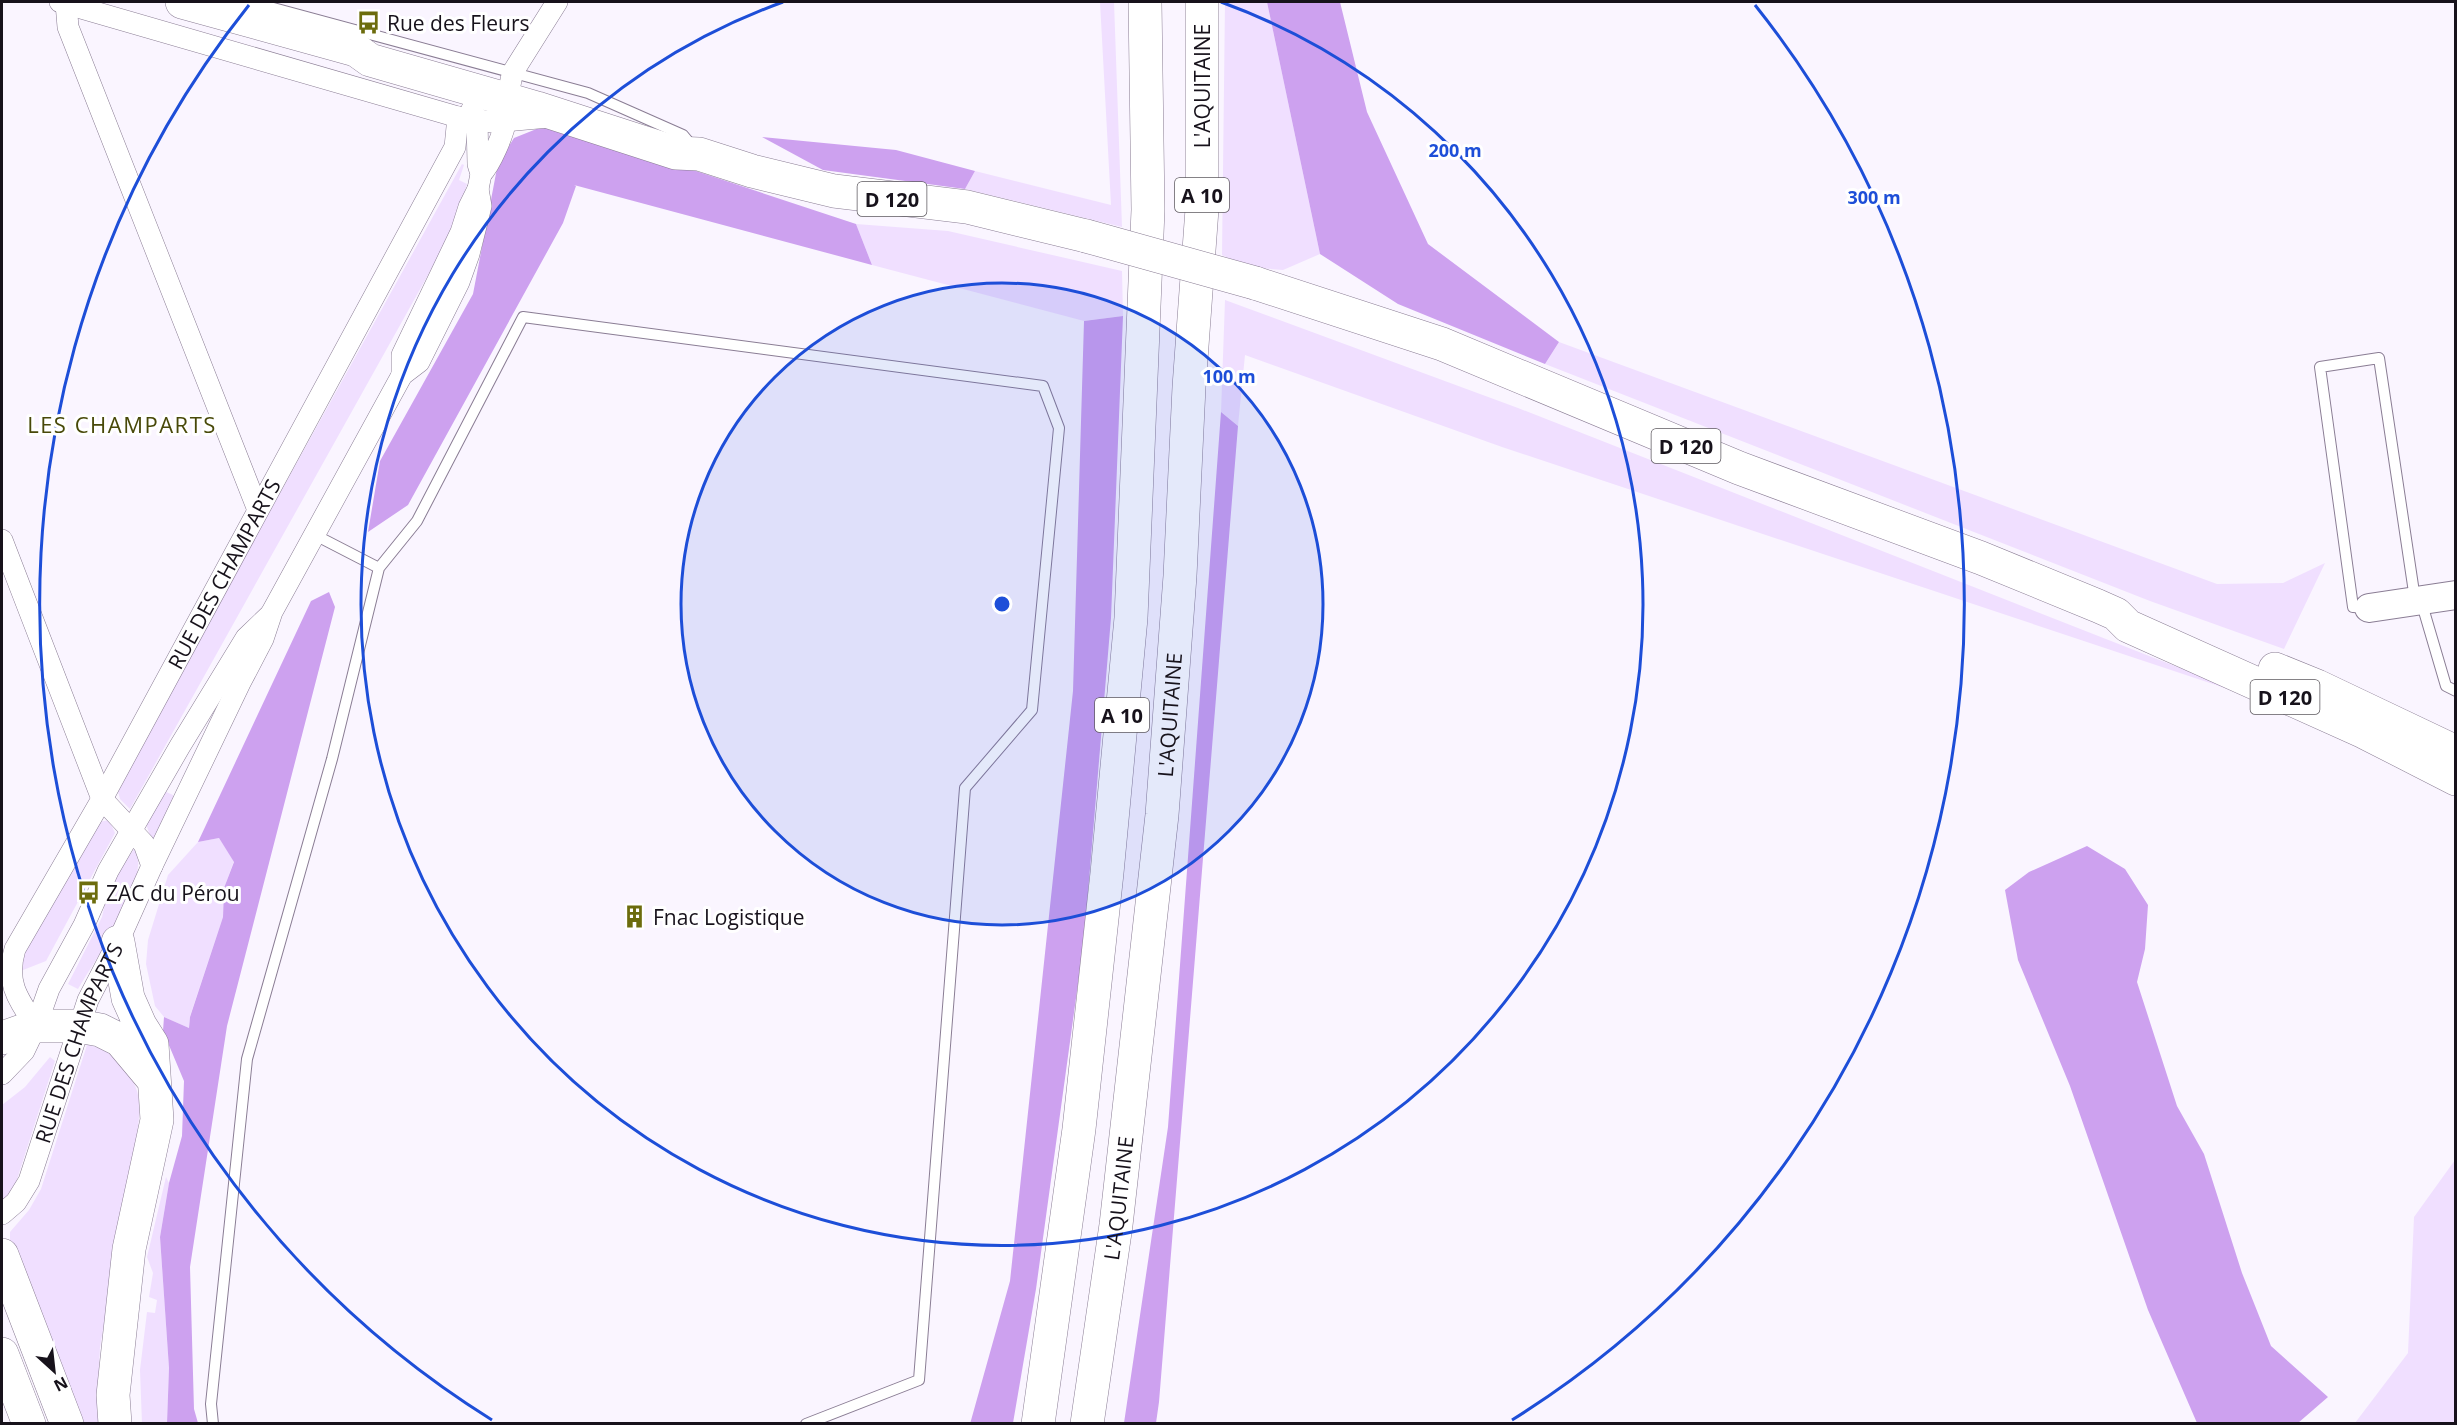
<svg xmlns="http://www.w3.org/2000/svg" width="2457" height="1425" font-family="'Open Sans',sans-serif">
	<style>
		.green { fill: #f0dfff }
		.forest { fill: #cda1ef }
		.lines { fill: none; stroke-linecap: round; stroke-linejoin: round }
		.lane-casing { stroke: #8a7d94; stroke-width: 12 }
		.street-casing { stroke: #8a7d94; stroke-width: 22 }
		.secondary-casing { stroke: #8a7d94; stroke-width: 30 }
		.primary-casing { stroke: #8a7d94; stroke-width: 34 }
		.highway-casing { stroke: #8a7d94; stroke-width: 34 }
		.lane { stroke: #fff; stroke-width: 10 }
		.street { stroke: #fff; stroke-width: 21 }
		.secondary { stroke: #fff; stroke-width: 28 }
		.primary { stroke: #fff; stroke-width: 33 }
		.highway { stroke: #fff; stroke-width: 33 }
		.primary-bridge-casing { stroke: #8a7d94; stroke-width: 34; stroke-linecap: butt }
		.primary-bridge { stroke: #fff; stroke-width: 33 }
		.ring { fill: none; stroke: #1d4ed8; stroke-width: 3 }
		.labels { text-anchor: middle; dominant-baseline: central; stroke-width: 6; stroke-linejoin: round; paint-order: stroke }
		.shield { fill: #fff; stroke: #5d595f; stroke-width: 1.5 }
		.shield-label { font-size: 20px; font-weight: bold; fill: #17121b }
		.poi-label { font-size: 21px; fill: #17121b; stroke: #fff; text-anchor: start }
		.street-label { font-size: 21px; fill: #17121b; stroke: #fff }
		.neighbourhood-label { font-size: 22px; letter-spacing: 1.5px; fill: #484909; stroke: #fff }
		.centre { fill: #1d4ed8; stroke: #fff; stroke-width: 3 }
		.ring-label { font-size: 18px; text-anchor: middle; font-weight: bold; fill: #1d4ed8; stroke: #fff; stroke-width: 6; stroke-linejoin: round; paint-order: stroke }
	</style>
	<rect width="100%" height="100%" fill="#faf5ff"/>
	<path class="green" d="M 1100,2 L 1114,2 L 1122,227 L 965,189 L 975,171 L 1111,205 Z
		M 1225,2 L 1267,2 L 1320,254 L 1283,270 L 1247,267 L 1222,255 Z
		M 462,164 L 464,165 L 459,180 L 467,184 L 452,232 L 130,809 L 120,799 L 117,788 Z
		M 856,224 L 948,231 L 1122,271 L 1123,316 L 1084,321 L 872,265 Z
		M 1225,300 L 1518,408 L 2264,701 L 1502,447 L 1245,355 L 1238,426 L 1221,412 Z
		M 1559,342 L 2217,584 L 2283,583 L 2325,563 L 2284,649 L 2150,601 L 1545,364 Z
		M 164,791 L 173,795 L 174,804 L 154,847 L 146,824 Z
		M 109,820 L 115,833 L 46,961 L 18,972 L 18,959 L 99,822 Z
		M 219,838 L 234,861 L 224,888 L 223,917 L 190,1016 L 189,1028 L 164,1017 L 155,1006 L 146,964 L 148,940 L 168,875 L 198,842 Z
		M 135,848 C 136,854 139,860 138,866 C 135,906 98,955 78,989 L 68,984 L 102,917 L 110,882 Z
		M 87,1045 C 109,1047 131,1070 137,1091 C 141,1105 139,1120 137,1134 L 100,1347 L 98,1389 L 101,1423 L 81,1423 L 10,1241 L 10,1232 L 29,1210 L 41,1189 Z
		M 50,1057 L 55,1061 L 20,1170 L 15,1186 L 2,1203 L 2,1105 L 25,1087 Z
		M 2455,1160 L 2455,1423 L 2355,1423 L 2408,1353 L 2414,1217 Z
		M 166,1177 L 169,1183 L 160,1237 L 169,1368 L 167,1423 L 142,1424 L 140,1370 L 147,1312 L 155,1313 L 157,1300 L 149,1297 L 153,1273 L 147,1257 Z"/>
	<path class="forest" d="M 1267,2 L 1340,2 L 1367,112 L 1428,244 L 1559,342 L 1545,364 L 1398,304 L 1320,254 Z
		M 539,128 L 575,131 L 856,224 L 872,265 L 574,185 L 576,186 L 563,223 L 408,505 L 368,532 L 380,461 L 473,294 L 498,163 L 514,138 Z
		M 762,137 L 896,150 L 975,171 L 965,189 L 823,170 Z
		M 1123,316 L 1111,618 L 1084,940 L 1036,1289 L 1013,1423 L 970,1424 L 1010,1281 L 1073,691 L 1084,321 Z
		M 1221,412 L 1238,426 L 1159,1402 L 1156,1423 L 1124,1423 L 1168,1127 Z
		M 329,592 L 335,607 L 227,1026 L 190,1267 L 194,1409 L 198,1423 L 167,1423 L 169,1368 L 160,1237 L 169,1183 L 182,1136 L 184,1081 L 163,1031 L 164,1017 L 189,1028 L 190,1017 L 223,917 L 224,888 L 234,862 L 219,838 L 198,842 L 311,601 Z
		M 2087,846 L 2125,869 L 2148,905 L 2145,949 L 2137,982 L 2177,1106 L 2204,1154 L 2242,1273 L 2271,1346 L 2328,1397 L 2298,1423 L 2197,1423 L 2148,1310 L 2070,1086 L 2018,960 L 2005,890 L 2029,872 Z"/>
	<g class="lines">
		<defs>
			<path id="lane" d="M 251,2 L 588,93 L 683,135 L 693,147
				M 315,535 L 379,568
				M 2421,601 L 2446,686 L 2456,691
				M 2369,608 L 2353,607 L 2320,367 L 2379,358 L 2415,599
				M 213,1424 L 211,1404 L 247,1059 L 332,759 L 379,568 L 417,521 L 523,317 L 1043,386 L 1059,428 L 1032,710 L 965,788 L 919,1380 L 806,1424"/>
			<g id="street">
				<path d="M 60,2 L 458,117 L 492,122 L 549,117"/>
				<path d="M 66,3 L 68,27 L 258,510"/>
				<path d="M 481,174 C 491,164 504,133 506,119 C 508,103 508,88 513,72 L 557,2"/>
				<path d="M 402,375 L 402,355 L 461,232 L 469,207 L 478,189 L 481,174 L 478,164 L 477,120 L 472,109"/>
				<path d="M 2,540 L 102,799 L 144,844 L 152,866"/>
				<path id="s1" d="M 36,1026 C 18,999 5,983 15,949 L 102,799 L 455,147 L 458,117"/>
				<path d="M 2,1074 L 24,1051 L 36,1026 L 49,989 L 84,925 L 108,871 L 180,746 L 246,638 L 270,615"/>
				<path id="s2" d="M 2,1214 L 16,1202 L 29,1181 L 88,1000 L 118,942 L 152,866 L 240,683 L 263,639 L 272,612 L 402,375 L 419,362 L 459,282 L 469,254 L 481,206 L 478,189"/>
			</g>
			<path id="secondary" d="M 2369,608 L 2456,595"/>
			<path id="primary" d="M 182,2 L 356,50 L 370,60 L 537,108 L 676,153 L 699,154 L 752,171 L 834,191 L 967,207 L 1086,236
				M 1255,283 L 1442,344 L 1739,468 L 1981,558 L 2098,606 L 2116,614 L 2128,626 L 2364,732 L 2456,779
				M 2275,669 L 2317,686 L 2456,752
				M 2,1038 L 36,1026 L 78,1026 L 100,1030 L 120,1040 L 151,1077
				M 2,1255 L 67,1424
				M 2,1354 L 29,1424
				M 115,1424 L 113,1395 L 129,1249 L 157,1120 L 152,1044 L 140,1025 L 128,998 L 118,942"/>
			<g id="highway">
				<path d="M 1038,1424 L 1079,1129 L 1107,873 L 1131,618 L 1148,210 L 1145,2"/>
				<path id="s3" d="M 1087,1424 L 1116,1225 L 1162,815 L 1180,576 L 1189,387 L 1202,209 L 1202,2"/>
			</g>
		</defs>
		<use href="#lane" class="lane-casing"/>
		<use href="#street" class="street-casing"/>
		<use href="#secondary" class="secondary-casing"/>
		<use href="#primary" class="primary-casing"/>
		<use href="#highway" class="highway-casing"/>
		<use href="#lane" class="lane"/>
		<use href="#street" class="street"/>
		<use href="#secondary" class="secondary"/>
		<use href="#primary" class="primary"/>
		<use href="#highway" class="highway"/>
		<defs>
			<path id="primary-bridge" d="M 1086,236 L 1255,283"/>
		</defs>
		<use href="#primary-bridge" class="primary-bridge-casing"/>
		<use href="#primary-bridge" class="primary-bridge"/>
	</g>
	<circle cx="1002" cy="604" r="321" fill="#1d4ed8" fill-opacity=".12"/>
	<g class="ring">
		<circle cx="1002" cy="604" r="321"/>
		<path d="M1221 2A641 641 0 1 1 783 2"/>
		<path d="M492 1420A962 962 0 0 1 249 5M1755 5A962 962 0 0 1 1512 1420"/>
	</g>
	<defs>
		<symbol id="bus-bare" viewBox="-9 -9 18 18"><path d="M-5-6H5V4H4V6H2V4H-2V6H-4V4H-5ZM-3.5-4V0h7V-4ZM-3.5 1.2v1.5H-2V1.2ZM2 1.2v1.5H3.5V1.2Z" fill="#6c6c0d" stroke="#fff" stroke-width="2.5" paint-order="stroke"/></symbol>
		<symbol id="building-bare" viewBox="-9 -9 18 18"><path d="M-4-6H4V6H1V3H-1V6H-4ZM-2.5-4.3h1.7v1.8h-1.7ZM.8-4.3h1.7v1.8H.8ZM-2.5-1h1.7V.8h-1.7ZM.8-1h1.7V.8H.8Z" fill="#6c6c0d" stroke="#fff" stroke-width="2.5" paint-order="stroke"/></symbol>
	</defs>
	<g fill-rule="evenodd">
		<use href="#bus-bare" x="352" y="6" width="33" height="33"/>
		<use href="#bus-bare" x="72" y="876" width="33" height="33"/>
		<use href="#building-bare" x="618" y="900" width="33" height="33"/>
	</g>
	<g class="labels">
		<g class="shield">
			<rect x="1175" y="178" width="54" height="34" rx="4.5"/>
			<rect x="857.5" y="182" width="69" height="34" rx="4.5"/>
			<rect x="1651.5" y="429" width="69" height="34" rx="4.5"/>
			<rect x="2250.5" y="680" width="69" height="34" rx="4.5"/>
			<rect x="1095" y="698" width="54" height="34" rx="4.5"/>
		</g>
		<g class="shield-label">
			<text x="1202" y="195">A 10</text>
			<text x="892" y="199">D 120</text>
			<text x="1686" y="446">D 120</text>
			<text x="2285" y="697">D 120</text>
			<text x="1122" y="715">A 10</text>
		</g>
		<g class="poi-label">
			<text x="387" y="23">Rue des Fleurs</text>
			<text x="106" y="893">ZAC du Pérou</text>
			<text x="653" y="917">Fnac Logistique</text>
		</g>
		<g class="street-label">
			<text transform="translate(1202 86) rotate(-90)">L'AQUITAINE</text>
			<text stroke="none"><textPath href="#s1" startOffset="513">RUE DES CHAMPARTS</textPath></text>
			<text stroke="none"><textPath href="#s3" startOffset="714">L'AQUITAINE</textPath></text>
			<text stroke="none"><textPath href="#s2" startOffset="190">RUE DES CHAMPARTS</textPath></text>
			<text stroke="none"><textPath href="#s3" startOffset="228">L'AQUITAINE</textPath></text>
		</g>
		<g class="neighbourhood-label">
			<text x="122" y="424">LES CHAMPARTS</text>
		</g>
	</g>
	<circle cx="1002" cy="604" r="9" class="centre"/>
	<g class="ring-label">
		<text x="1455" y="157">200 m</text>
		<text x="1874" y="204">300 m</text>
		<text x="1229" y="383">100 m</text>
	</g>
	<rect width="2457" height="1425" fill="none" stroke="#17121b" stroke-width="6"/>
	<g transform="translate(54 1371) rotate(153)" stroke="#ffffff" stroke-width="4.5" paint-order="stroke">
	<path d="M0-4.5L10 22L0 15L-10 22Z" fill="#17121b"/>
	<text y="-9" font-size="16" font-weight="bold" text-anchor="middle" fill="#17121b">N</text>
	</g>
</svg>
